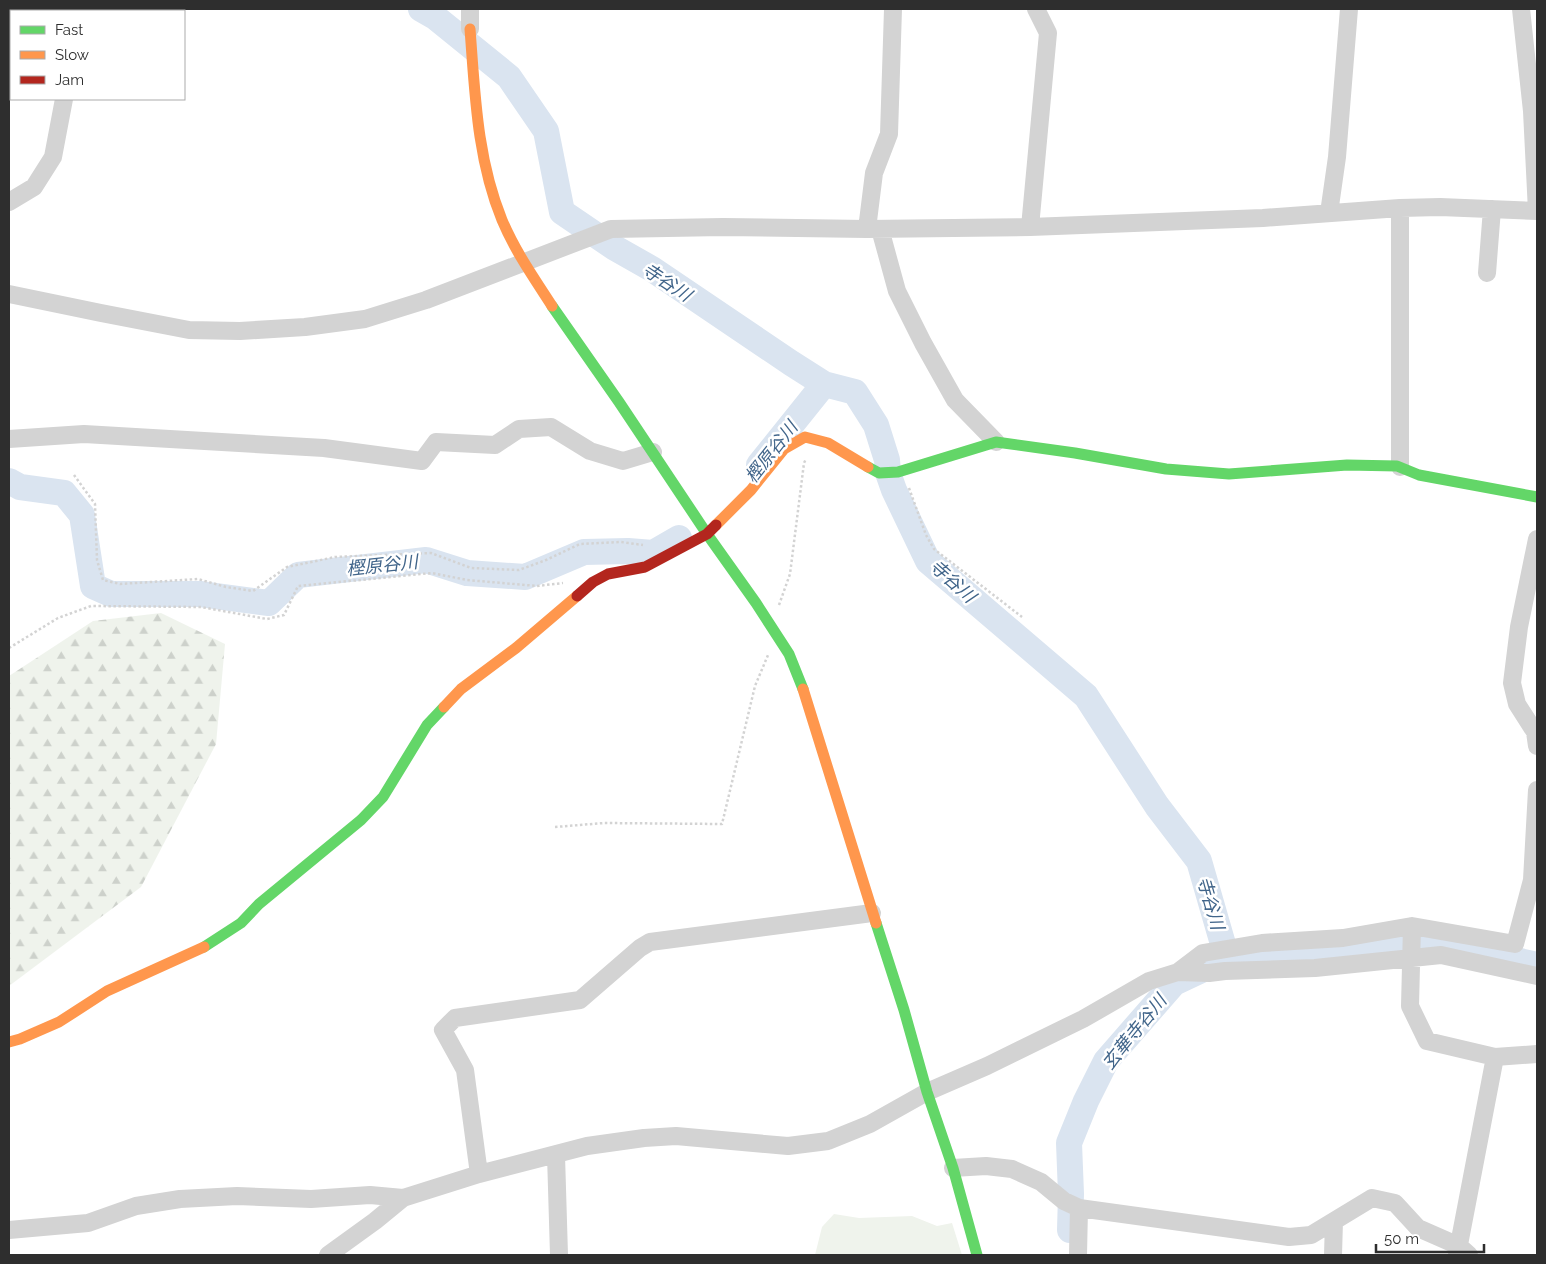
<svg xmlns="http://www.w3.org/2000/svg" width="1546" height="1264" font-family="Raleway,'Noto Sans JP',sans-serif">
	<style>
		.green { fill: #eff3ec }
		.forest { fill: url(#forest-firs) }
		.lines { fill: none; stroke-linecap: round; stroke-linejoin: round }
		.river { stroke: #dae4f0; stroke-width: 26 }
		.path { stroke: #d3d3d3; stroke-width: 2.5; stroke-dasharray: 2.5 2.5; stroke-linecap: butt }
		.street { stroke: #d3d3d3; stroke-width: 18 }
		.fast { stroke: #63d668; stroke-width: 11 }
		.slow { stroke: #ff974d; stroke-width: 11 }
		.jam { stroke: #b3261e; stroke-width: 11 }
		.labels { text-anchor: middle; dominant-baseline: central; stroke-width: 5; stroke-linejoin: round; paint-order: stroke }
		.water-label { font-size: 18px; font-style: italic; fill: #41658a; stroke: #fff }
	</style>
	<defs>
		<pattern id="forest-firs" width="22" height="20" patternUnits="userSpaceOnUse" patternTransform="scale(1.25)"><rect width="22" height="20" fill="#eff3ec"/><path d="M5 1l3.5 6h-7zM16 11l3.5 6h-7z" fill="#cdd1cb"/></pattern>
	</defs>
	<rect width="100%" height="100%" fill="#fff"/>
	<path class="green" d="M 834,1214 L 859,1218 L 912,1216 L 937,1226 L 952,1223 L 962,1255 L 815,1255 L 822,1227 Z"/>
	<path class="forest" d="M 161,613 L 225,644 L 216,744 L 141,887 L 9,986 L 9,676 L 93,621 Z"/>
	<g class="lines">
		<path class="river" d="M 421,9 L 435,17 L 509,77 L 546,131 L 562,212 L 615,248 L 652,269 L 791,363 L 824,384 L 855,392 L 876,425 L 887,460 L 888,473 L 894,490 L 928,561 L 1086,696 L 1157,806 L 1199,861 L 1227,958
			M 759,465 L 824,384
			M 9,481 L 20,487 L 64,493 L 82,515 L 93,586 L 111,594 L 200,594 L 269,603 L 298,575 L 426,560 L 467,573 L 525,577 L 584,552 L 628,551 L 653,553 L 679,538
			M 1070,1230 L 1071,1194 L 1069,1143 L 1086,1101 L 1106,1061 L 1174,983 L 1227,958 L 1333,954 L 1433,941 L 1537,965"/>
		<path class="path" d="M 74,475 L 95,504 L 97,560 L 103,580 L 120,584 L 198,579 L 226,587 L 253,591 L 287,567 L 335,557 L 431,553 L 471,568 L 519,570 L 546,560 L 580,544 L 621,542 L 643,545
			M 909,488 L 926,535 L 934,549 L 1022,617
			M 779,605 L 790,574 L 804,463 L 806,459
			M 9,648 L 58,618 L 91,606 L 201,607 L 267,619 L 284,615 L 298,586 L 432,573 L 467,580 L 537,586 L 563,583
			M 555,827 L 604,823 L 722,824 L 755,686 L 768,655"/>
		<path class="street" d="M 470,9 L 470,29
			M 1521,9 L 1532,111 L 1537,211
			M 80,11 L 80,9
			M 9,202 L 34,187 L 53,157 L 64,99
			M 1400,208 L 1400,467
			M 1329,213 L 1337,157 L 1349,9
			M 1030,227 L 1048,33 L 1036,9
			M 867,229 L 874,173 L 889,134 L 893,9
			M 880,229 L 897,291 L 923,343 L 955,400 L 996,442
			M 1487,273 L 1492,209
			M 9,294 L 101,313 L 189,330 L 240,331 L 305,327 L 365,319 L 426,300 L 611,229 L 723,227 L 867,229 L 1030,227 L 1263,218 L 1400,208 L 1440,207 L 1537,211
			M 9,439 L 84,434 L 324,448 L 422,461 L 436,442 L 495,445 L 519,429 L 551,427 L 590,451 L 623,461 L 653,452
			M 1537,539 L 1519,627 L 1512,683 L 1517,704 L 1535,732 L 1537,746
			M 1412,926 L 1410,1006 L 1427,1041 L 1495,1057 L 1457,1255
			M 1178,972 L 1209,973 L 1225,971 L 1315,968 L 1441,955 L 1537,976
			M 1495,1057 L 1537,1054
			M 556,1155 L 559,1255
			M 953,1168 L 986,1166 L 1012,1169 L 1041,1182 L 1064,1201 L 1079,1208 L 1289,1237 L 1311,1235 L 1372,1198 L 1395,1203 L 1418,1228 L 1459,1246 L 1469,1255
			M 479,1174 L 465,1070 L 443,1030 L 455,1018 L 580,1000 L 640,948 L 650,942 L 872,913
			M 9,1230 L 88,1223 L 136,1206 L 180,1199 L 237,1196 L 311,1199 L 370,1195 L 403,1198
			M 328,1255 L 375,1221 L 403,1198 L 479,1174 L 587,1146 L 644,1138 L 676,1136 L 788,1146 L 828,1141 L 870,1124 L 927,1092 L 987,1066 L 1083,1019 L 1149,981 L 1178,972 L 1203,953 L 1262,943 L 1343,938 L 1412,926 L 1515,944 L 1532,880 L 1537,790
			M 1078,1255 L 1079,1208
			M 1333,1255 L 1334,1221"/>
		<path class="fast" d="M 552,306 L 619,402 L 707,534 L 756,603 L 789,654 L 803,689
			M 868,467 L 879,473 L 898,472 L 996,442 L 1075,453 L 1166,469 L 1229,474 L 1347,465 L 1397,466 L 1419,475 L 1537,497
			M 876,923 L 904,1010 L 927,1092 L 953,1168 L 977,1255
			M 204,947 L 241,923 L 259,904 L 361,820 L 383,797 L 427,725 L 444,707"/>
		<path class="slow" d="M 470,29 C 475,94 477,159 502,220 C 515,251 534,278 552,306
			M 716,525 L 751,490 L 784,449 L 805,437 L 828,443 L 868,467
			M 803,689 L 876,923
			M 444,707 L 461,689 L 516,648 L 577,596
			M 9,1042 L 20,1039 L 59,1022 L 107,991 L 204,947"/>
		<path class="jam" d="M 577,596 L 593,582 L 608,574 L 645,567 L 707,534 L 716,525"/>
	</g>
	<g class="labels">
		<g class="water-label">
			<text transform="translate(667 282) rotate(33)">寺谷川</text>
			<text transform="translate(771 452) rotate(-52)">樫原谷川</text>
			<text transform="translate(382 565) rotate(-6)">樫原谷川</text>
			<text transform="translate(953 581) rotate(42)">寺谷川</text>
			<text transform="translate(1211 903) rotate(74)">寺谷川</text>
			<text transform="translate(1134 1032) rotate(-51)">玄華寺谷川</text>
		</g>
	</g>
	<rect width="1546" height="1264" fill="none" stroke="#2e2e2e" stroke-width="20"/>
	<rect x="10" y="10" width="175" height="90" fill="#ffffff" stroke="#ababab"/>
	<rect x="20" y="26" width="25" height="8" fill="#63d668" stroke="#ababab"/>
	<text x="55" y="35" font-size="15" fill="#2e2e2e">Fast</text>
	<rect x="20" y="51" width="25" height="8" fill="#ff974d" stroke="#ababab"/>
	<text x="55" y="60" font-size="15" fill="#2e2e2e">Slow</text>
	<rect x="20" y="76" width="25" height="8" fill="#b3261e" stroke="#ababab"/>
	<text x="55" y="85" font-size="15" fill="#2e2e2e">Jam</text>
	<path d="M1376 1244v8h108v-8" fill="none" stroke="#2e2e2e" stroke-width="2.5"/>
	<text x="1384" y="1244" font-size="15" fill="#2e2e2e" stroke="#ffffff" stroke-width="4" paint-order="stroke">50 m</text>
</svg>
